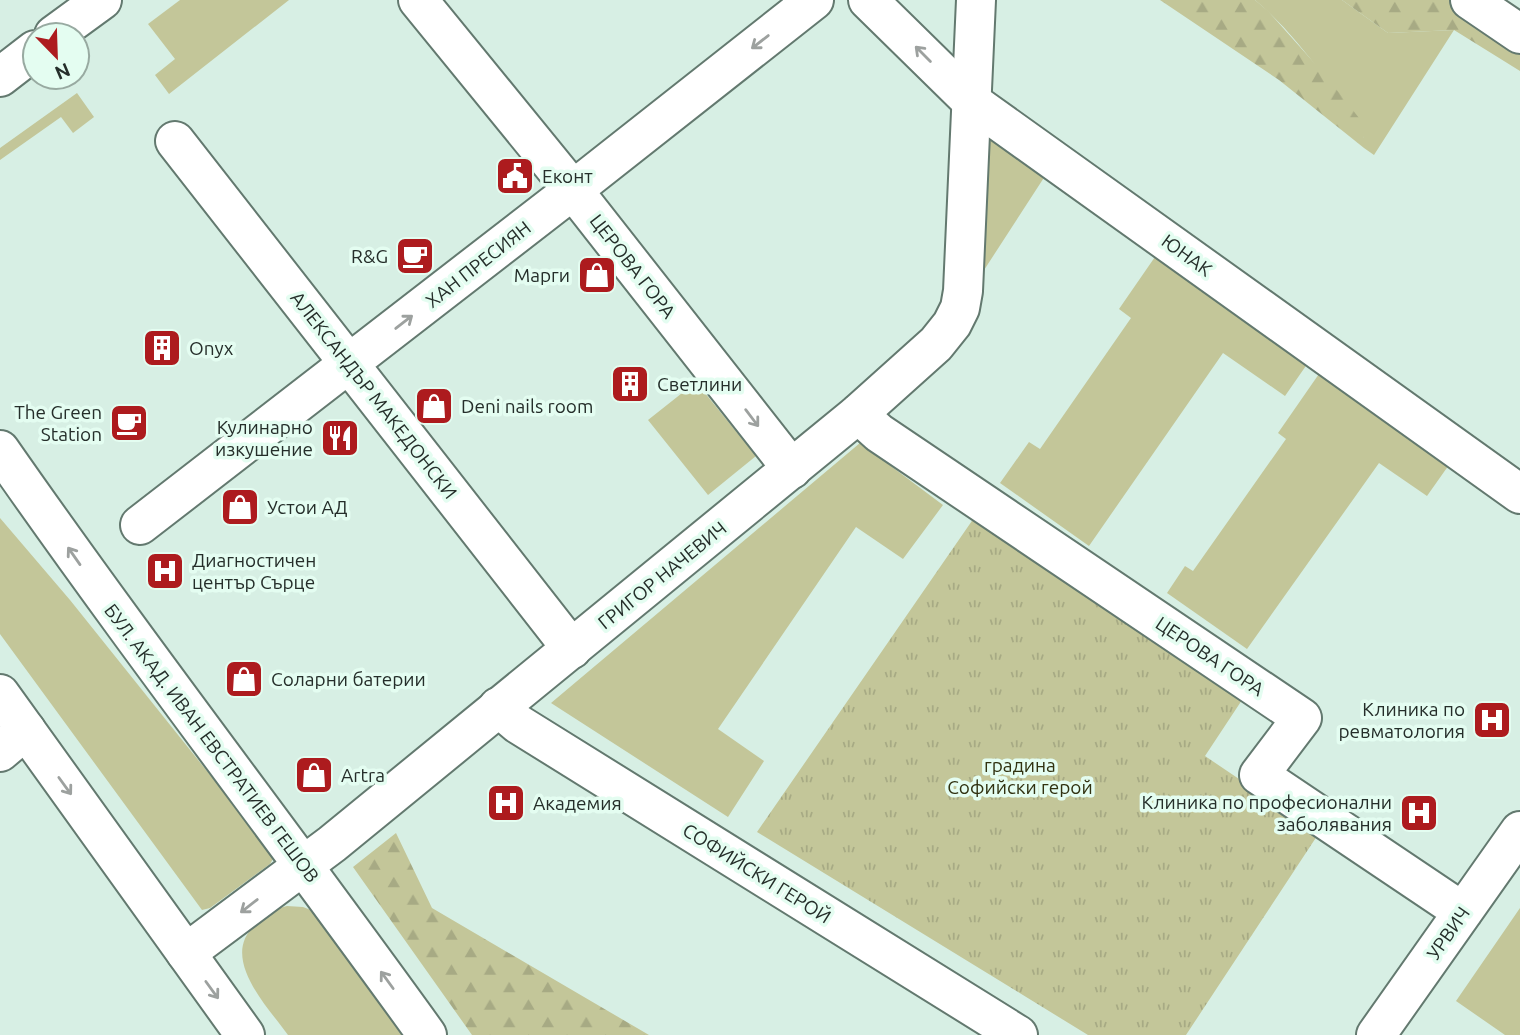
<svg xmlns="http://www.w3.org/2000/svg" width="1520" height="1035" font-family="Ubuntu,sans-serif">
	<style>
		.grass { fill: #c3c699 }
		.forest { fill: url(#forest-firs) }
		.park { fill: url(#park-tufts) }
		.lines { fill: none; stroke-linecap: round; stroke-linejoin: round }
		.minor-casing { stroke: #63796f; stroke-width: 42 }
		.tertiary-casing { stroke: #63796f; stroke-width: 42 }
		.primary-casing { stroke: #63796f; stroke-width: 42 }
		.minor { stroke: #fff; stroke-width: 38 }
		.tertiary { stroke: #fff; stroke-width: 38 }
		.primary { stroke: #fff; stroke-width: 38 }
		.oneway { stroke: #9da19f }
		.labels { text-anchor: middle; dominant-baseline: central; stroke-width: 7; stroke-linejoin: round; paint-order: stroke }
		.poi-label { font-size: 19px; fill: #252e2a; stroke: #e4fdf1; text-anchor: start }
		.street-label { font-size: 19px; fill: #252e2a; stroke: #e4fdf1 }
		.park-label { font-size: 19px; fill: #303110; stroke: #e4fdf1 }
	</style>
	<defs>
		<pattern id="forest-firs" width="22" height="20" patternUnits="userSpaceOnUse" patternTransform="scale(1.75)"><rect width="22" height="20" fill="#c3c699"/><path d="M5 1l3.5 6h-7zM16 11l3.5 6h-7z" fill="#a7aa84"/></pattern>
		<pattern id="park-tufts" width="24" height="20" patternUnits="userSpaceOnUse" patternTransform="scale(1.75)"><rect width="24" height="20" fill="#c3c699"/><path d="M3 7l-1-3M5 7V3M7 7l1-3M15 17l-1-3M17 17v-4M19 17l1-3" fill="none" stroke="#a7aa84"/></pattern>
	</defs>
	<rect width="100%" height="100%" fill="#d7efe4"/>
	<path class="grass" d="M 180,0 L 289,0 L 169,94 L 155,75 L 175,59 L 148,24 Z
		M 1255,0 L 1342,0 L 1388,33 L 1454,30 L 1374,155 L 1364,148 L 1364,138 C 1333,88 1300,38 1255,0 Z
		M 77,93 L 94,117 L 73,133 L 61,117 L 0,160 L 0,148 Z
		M 984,128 L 1047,173 L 975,284 Z
		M 1157,254 L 1310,360 L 1285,396 L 1223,353 L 1089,546 L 1000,483 L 1029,442 L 1040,449 L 1131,318 L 1119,309 Z
		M 1321,371 L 1451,462 L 1427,496 L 1379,463 L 1247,649 L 1167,593 L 1185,566 L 1193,571 L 1286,439 L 1278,433 Z
		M 696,382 L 756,456 L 708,495 L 648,420 Z
		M 860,443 L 943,505 L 903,559 L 856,527 L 718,729 L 764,761 L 728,817 L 551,703 Z
		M 0,518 L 70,600 L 271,851 L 273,859 L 270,864 L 210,908 L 202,910 L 0,634 Z
		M 287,906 L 303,907 L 316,912 L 407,1035 L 288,1035 C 268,1007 219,958 255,925 C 265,916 274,909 287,906 Z
		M 1520,908 L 1520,1035 L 1505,1035 L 1456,1001 Z"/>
	<path class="forest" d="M 1160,0 L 1255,0 L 1268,11 L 1325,75 L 1359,118 L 1364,138 L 1364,148 L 1279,80 Z
		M 1342,0 L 1457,0 L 1520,43 L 1520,71 L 1454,30 L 1388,33 Z
		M 396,833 L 432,908 L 649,1035 L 472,1035 L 353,867 Z"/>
	<path class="park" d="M 976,515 L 1242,700 L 1205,756 L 1319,833 L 1186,1035 L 1088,1035 L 757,832 Z"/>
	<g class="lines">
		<defs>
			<path id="minor" d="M 418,0 L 573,190 L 792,469
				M 868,0 L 972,102 L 1520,494
				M 1470,0 L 1520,34
				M 175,141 L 572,649
				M 858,414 L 879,433 L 1302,718 L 1259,775 L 1463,912
				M 140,525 L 573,190 L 814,0
				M 498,707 L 518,724 L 1018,1035
				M 0,752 L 26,730
				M 1376,1035 L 1520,831"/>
			<path id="tertiary" d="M 54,35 L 102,0
				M 0,77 L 35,50
				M 186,953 L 332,844 L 858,414 L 936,344 L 952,324 L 960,308 L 963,291 L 976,0"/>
			<path id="primary" d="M 0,450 C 138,648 286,839 427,1035
				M 0,694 L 245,1035"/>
		</defs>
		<use href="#minor" class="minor-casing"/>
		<use href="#tertiary" class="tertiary-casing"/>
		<use href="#primary" class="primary-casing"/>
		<use href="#minor" class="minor"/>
		<use href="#tertiary" class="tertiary"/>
		<use href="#primary" class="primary"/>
	</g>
	<defs><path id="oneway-shaft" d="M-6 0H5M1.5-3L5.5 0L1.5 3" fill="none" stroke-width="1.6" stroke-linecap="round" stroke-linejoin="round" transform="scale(1.75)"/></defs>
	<g class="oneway">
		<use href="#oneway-shaft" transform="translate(760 42) rotate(142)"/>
		<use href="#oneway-shaft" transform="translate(923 54) rotate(-135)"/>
		<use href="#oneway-shaft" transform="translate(404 322) rotate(-38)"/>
		<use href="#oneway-shaft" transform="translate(752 418) rotate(53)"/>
		<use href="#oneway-shaft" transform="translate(74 556) rotate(-125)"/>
		<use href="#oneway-shaft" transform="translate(65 786) rotate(54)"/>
		<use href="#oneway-shaft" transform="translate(249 906) rotate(142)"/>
		<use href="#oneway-shaft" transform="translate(387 980) rotate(-126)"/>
		<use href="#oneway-shaft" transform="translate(212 990) rotate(54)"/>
	</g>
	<defs>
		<symbol id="civic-square" viewBox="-11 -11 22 22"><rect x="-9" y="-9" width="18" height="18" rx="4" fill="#ad1b1e" stroke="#e4fdf1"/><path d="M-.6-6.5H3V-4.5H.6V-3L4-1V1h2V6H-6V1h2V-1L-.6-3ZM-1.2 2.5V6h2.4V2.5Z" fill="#fff"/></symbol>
		<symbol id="cafe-square" viewBox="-11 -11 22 22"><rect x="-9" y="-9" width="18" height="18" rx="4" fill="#ad1b1e" stroke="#e4fdf1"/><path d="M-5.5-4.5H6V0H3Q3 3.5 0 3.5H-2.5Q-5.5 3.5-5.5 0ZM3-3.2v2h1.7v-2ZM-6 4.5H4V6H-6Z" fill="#fff"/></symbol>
		<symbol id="shop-square" viewBox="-11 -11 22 22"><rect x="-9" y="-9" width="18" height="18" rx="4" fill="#ad1b1e" stroke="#e4fdf1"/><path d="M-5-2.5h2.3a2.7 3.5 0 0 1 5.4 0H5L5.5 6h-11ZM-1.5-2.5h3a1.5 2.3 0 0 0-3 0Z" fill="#fff"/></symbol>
		<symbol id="building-square" viewBox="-11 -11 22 22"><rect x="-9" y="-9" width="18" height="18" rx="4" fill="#ad1b1e" stroke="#e4fdf1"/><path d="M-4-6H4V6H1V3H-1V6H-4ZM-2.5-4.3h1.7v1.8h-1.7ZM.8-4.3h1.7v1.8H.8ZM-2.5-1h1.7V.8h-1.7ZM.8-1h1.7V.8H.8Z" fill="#fff"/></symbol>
		<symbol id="restaurant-square" viewBox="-11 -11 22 22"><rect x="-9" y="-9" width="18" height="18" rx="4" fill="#ad1b1e" stroke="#e4fdf1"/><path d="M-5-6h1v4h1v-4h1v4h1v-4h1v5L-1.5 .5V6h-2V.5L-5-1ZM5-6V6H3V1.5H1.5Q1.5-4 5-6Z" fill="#fff"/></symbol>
		<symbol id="hospital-square" viewBox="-11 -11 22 22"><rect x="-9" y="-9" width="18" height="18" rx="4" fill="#ad1b1e" stroke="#e4fdf1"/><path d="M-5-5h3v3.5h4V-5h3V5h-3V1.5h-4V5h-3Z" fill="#fff"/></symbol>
	</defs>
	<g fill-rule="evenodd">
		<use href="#civic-square" x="493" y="154" width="44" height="44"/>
		<use href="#cafe-square" x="393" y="234" width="44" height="44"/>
		<use href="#shop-square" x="575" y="253" width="44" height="44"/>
		<use href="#building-square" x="140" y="326" width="44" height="44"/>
		<use href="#building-square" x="608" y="362" width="44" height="44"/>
		<use href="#shop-square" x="412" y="384" width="44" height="44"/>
		<use href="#cafe-square" x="107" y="401" width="44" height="44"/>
		<use href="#restaurant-square" x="318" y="416" width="44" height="44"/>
		<use href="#shop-square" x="218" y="485" width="44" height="44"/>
		<use href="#hospital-square" x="143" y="549" width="44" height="44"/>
		<use href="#shop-square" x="222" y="657" width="44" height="44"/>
		<use href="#hospital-square" x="1470" y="698" width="44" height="44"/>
		<use href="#shop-square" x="292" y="753" width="44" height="44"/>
		<use href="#hospital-square" x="484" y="781" width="44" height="44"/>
		<use href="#hospital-square" x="1397" y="791" width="44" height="44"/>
	</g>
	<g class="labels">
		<g class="poi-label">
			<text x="542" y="176">Еконт</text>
			<text x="388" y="256" text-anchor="end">R&amp;G</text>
			<text x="570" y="275" text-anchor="end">Марги</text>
			<text x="189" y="348">Onyx</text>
			<text x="657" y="384">Светлини</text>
			<text x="461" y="406">Deni nails room</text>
			<text x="102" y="412" text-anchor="end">The Green<tspan x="102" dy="22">Station</tspan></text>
			<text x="313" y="427" text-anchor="end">Кулинарно<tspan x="313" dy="22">изкушение</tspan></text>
			<text x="267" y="507">Устои АД</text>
			<text x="192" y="560">Диагностичен<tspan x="192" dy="22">център Сърце</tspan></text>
			<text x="271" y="679">Соларни батерии</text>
			<text x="1465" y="709" text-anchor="end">Клиника по<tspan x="1465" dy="22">ревматология</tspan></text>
			<text x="341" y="775">Artra</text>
			<text x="1392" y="802" text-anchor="end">Клиника по професионални<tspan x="1392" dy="22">заболявания</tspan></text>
			<text x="533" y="803">Академия</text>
		</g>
		<g class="street-label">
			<text transform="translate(1187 255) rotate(36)">ЮНАК</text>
			<text transform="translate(478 264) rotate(-38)">ХАН ПРЕСИЯН</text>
			<text transform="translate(633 266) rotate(52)">ЦЕРОВА ГОРА</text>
			<text transform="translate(374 395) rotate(52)">АЛЕКСАНДЪР МАКЕДОНСКИ</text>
			<text transform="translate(662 575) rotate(-39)">ГРИГОР НАЧЕВИЧ</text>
			<text transform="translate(1210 656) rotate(34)">ЦЕРОВА ГОРА</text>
			<text transform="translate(212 743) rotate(53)">БУЛ. АКАД. ИВАН ЕВСТРАТИЕВ ГЕШОВ</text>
			<text transform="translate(757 873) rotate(32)">СОФИЙСКИ ГЕРОЙ</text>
			<text transform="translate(1448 933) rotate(-55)">УРВИЧ</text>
		</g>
		<g class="park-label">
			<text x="1020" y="765">градина<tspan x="1020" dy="22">Софийски герой</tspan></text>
		</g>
	</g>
	<g transform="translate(56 56) rotate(157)"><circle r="33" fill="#e4fdf1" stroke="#98aaa1" stroke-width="2"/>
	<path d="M0-5L12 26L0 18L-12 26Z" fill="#ad1b1e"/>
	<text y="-10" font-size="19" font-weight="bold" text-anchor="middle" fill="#252e2a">N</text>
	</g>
</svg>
